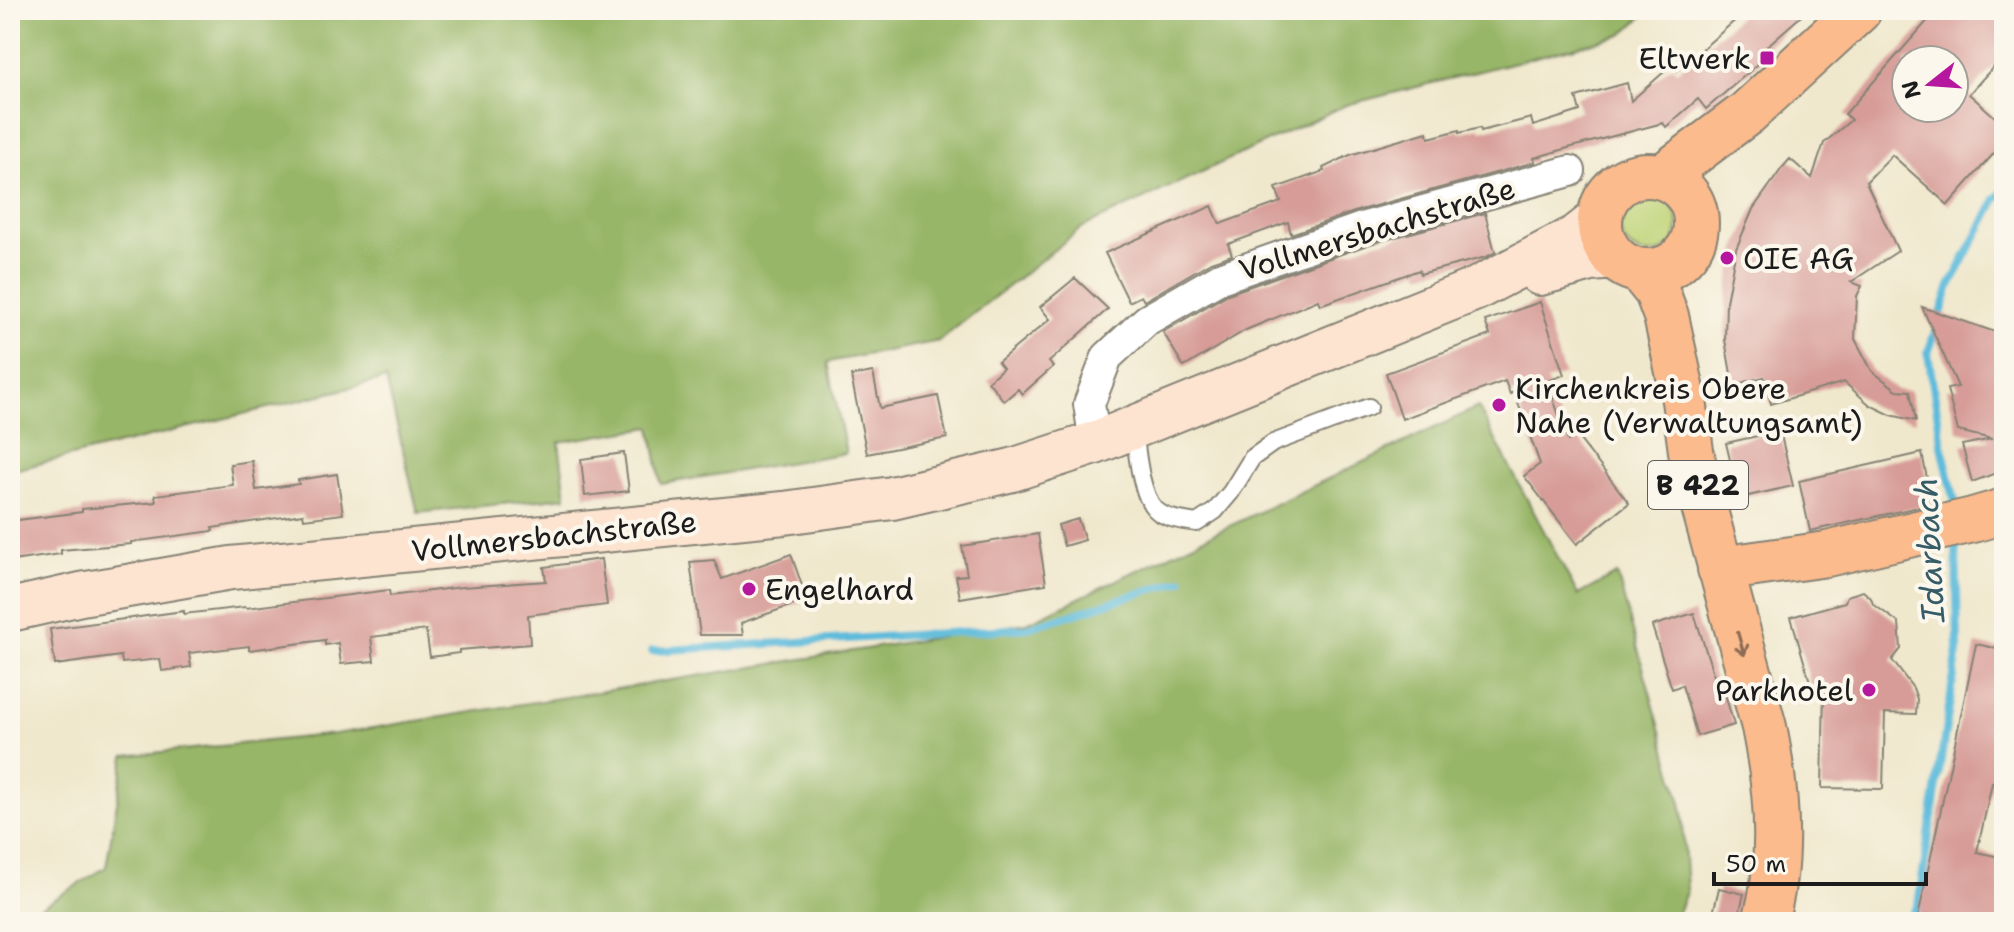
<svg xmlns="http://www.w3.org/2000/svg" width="2014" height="932" font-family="'Shantell Sans',sans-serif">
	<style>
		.green { fill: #c0d478; stroke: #6e784a; stroke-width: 2 }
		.forest { fill: #98b668; stroke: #5a6942; stroke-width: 2 }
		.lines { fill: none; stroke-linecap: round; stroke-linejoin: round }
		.stream { stroke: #5dbbdb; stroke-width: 8 }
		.building { fill: #d79c97; fill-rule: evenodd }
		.service-casing { stroke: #868274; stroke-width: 20 }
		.minor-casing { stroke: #868274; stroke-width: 34 }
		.secondary-casing { stroke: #868274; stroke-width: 46 }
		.primary-casing { stroke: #868274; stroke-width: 48 }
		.service { stroke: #fff; stroke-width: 16 }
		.minor { stroke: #fff; stroke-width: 30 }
		.secondary { stroke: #fde4d1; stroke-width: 42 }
		.primary { stroke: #fbbb8d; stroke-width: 44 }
		.oneway { stroke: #8c6c54 }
		.poi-dot { fill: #b5179e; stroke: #fbf7ec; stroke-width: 3 }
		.labels { text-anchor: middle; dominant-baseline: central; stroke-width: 8; stroke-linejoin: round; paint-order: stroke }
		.shield { fill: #fbf7ec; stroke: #5f5e5a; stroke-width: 2 }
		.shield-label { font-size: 28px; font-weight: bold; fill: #1c1c1c }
		.poi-label { font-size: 30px; fill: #1c1c1c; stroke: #fbf7ec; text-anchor: start }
		.street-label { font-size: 30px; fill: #1c1c1c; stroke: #fbf7ec }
		.water-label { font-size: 32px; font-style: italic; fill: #365c68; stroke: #fbf7ec }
	</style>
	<rect width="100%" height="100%" fill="#fbf7ec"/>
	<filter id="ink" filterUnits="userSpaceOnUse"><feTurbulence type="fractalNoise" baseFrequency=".0125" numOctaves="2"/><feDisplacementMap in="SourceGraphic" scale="16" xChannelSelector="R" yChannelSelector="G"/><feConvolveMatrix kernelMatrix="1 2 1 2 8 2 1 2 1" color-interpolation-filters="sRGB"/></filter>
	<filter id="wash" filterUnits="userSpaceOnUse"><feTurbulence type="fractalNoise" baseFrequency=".006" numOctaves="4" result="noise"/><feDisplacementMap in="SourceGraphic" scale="32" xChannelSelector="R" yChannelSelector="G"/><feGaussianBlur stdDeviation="1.8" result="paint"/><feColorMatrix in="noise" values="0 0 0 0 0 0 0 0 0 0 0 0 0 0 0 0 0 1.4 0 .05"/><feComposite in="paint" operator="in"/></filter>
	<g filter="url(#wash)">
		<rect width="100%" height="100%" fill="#f0e8cd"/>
		<path class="green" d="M1620 225a29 29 0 1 1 58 0a29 29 0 1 1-58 0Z"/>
		<path class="forest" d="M 10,10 L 1650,10 L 1622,35 L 1346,105 L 1083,227 L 939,341 L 828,362 L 846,453 L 661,484 L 651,427 L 559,442 L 566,497 L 418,513 L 386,379 L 10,471 Z
			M 1478,407 L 1578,595 L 1617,574 L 1682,807 L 1687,890 L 1674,922 L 17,922 L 106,867 L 125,756 L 335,734 L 1027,623 Z"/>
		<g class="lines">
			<path class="stream" d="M 1955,511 L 1955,502 L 1943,451 L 1928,353 L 1950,286 L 1996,199 L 2004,190
				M 652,651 L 1028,628 L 1182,580
				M 1908,922 L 1918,905 L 1958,650 L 1956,537"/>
		</g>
		<g id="blocks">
			<path class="building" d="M 1747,10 L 1808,10 L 1767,46 L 1772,52 L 1706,109 L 1698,99 L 1666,127 L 1663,123 L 1568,148 L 1534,158 L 1535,162 L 1360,210 L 1291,234 L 1288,222 L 1228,244 L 1232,255 L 1211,262 L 1144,301 L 1141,296 L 1129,302 L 1105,253 L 1212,206 L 1220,224 L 1281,202 L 1276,188 L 1324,171 L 1323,168 L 1350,155 L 1427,132 L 1429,138 L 1459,130 L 1459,133 L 1480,128 L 1481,131 L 1531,118 L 1533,126 L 1580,111 L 1576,97 L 1627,83 L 1631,101 L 1672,65 L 1677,71 Z
				M 1937,10 L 2004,10 L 2004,55 L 1969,94 L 2004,125 L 2004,142 L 1948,205 L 1892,155 L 1866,182 L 1898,251 L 1851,282 L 1862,286 L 1857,296 L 1855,339 L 1872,371 L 1897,390 L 1910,391 L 1916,421 L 1891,415 L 1870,405 L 1844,382 L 1771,404 L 1764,377 L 1733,385 L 1725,340 L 1726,302 L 1736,249 L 1753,209 L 1782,168 L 1790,159 L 1812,178 L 1824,143 L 1851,120 L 1845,114 ZM 1906,60 L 1954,60 L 1954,108 L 1906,108 Z
				M 1485,213 L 1495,252 L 1486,257 L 1420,274 L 1419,270 L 1320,305 L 1318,300 L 1246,330 L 1184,367 L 1163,332 L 1228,294 L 1370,244 Z
				M 1075,278 L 1108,309 L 1049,362 L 1053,367 L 1022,394 L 1018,389 L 1004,401 L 988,381 L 1003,368 L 998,362 L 1050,319 L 1040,307 Z
				M 1540,302 L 1564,375 L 1547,381 L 1568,441 L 1576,435 L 1629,503 L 1577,544 L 1524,476 L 1540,464 L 1514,392 L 1510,394 L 1505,381 L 1402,419 L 1386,373 L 1490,335 L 1485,321 Z
				M 1922,307 L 2004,335 L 2004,470 L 1972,482 L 1962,445 L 1992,439 L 1958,431 L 1947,389 L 1958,387 Z
				M 873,372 L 880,408 L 938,396 L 947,438 L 867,454 L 851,376 Z
				M 1780,431 L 1793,486 L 1739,498 L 1726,443 Z
				M 624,453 L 629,491 L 585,496 L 581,459 Z
				M 1922,453 L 1932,504 L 1810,531 L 1799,481 Z
				M 252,461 L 256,490 L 299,484 L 298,480 L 337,474 L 343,514 L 304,519 L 303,514 L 212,528 L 213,531 L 131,542 L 131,544 L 61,550 L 61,554 L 12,561 L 10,521 L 82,512 L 82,509 L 156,502 L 155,495 L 233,485 L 230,464 Z
				M 1078,519 L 1085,540 L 1064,546 L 1058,525 Z
				M 1038,534 L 1046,584 L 960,598 L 956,576 L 967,575 L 962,546 Z
				M 791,554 L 807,600 L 741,623 L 743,635 L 700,635 L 690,562 L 714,560 L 722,579 Z
				M 601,559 L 607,605 L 528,615 L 530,644 L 459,650 L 459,653 L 430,657 L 426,630 L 371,637 L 374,661 L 341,664 L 338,643 L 325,645 L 325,640 L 249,650 L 249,646 L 189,653 L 191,667 L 162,671 L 160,659 L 122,663 L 121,656 L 55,665 L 50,629 L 184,611 L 184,614 L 245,607 L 246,608 L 389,590 L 390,596 L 462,587 L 546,581 L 544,567 Z
				M 1863,591 L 1871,598 L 1873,604 L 1899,623 L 1901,649 L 1892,660 L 1913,688 L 1917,699 L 1916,714 L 1885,713 L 1883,789 L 1822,788 L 1824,689 L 1813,692 L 1791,617 L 1845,602 L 1847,596 Z
				M 1694,613 L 1718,689 L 1723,687 L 1734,725 L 1697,736 L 1682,685 L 1672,689 L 1652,626 Z
				M 1976,644 L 2004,650 L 2004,786 L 1992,783 L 1977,852 L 2004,858 L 2004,922 L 1917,922 Z
				M 1719,888 L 1744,894 L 1737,922 L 1711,922 Z"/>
		</g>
	</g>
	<g filter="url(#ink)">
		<use href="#blocks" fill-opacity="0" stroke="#868274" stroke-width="2"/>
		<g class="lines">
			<defs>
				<path id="service" d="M 1134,430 C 1137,451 1140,493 1155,509 C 1165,519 1184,521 1197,523 L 1215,511 L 1231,492 L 1252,458 L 1273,443 L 1369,407"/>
				<path id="minor" d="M 1095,443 L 1089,404 L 1107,357 L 1147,320 L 1220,278 L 1365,227 L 1570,171"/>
				<path id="secondary" d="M 1540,274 L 1591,260 L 1615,258
					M 10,610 L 81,594 L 231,568 L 784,513 L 892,498 L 1012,470 L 1095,443 L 1476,289 L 1577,236 L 1600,218"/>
				<path id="primary" d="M1600 223a48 48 0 1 1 96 0a48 48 0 1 1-96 0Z
					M 1663,176 L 1747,113 L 1859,10
					M 1640,271 L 1657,292 L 1666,316 L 1684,400 L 1691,451 L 1698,485 L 1764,727 C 1777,790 1783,860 1765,922
					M 1720,569 L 1827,554 L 1973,520 L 2004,511"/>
			</defs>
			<use href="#service" class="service-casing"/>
			<use href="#minor" class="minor-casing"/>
			<use href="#secondary" class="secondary-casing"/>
			<use href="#primary" class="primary-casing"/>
			<use href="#service" class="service"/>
			<use href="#minor" class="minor"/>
			<use href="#secondary" class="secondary"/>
			<use href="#primary" class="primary"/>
		</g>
		<defs><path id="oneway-shaft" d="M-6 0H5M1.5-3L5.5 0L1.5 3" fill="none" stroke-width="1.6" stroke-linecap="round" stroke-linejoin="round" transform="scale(2)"/></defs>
		<use class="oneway" href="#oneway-shaft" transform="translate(1741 644) rotate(74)"/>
	</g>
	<g class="poi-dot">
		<rect x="1759" y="50" width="16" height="16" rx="4"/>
		<circle cx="1727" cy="258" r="8"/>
		<circle cx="1499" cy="405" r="8"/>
		<circle cx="749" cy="589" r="8"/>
		<circle cx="1869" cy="690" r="8"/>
	</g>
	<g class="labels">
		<rect class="shield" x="1648" y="461" width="100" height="48" rx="6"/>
		<g class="shield-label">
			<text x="1698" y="485">B 422</text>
		</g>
		<g class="poi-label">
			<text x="1751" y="58" text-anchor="end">Eltwerk</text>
			<text x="1743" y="258">OIE AG</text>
			<text x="1515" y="388">Kirchenkreis Obere<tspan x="1515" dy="34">Nahe (Verwaltungsamt)</tspan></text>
			<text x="765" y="589">Engelhard</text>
			<text x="1853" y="690" text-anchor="end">Parkhotel</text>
		</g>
		<g class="street-label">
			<text transform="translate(1377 229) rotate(-17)">Vollmersbachstraße</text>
			<text transform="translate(554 536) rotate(-6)">Vollmersbachstraße</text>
		</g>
		<g class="water-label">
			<text transform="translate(1929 550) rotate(-93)">Idarbach</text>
		</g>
	</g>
	<rect width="2014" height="932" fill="none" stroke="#fbf7ec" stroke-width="40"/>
	<g transform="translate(1930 84) rotate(253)"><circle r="38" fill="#fbf7ec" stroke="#a29f99" stroke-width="2"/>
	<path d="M0-6L14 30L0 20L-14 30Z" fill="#b5179e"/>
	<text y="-12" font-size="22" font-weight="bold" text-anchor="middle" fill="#1c1c1c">N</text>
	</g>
	<path d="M1714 872v12h212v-12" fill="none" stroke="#1c1c1c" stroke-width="4"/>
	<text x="1726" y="872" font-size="24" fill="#1c1c1c" stroke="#fbf7ec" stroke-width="6" paint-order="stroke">50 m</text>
</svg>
